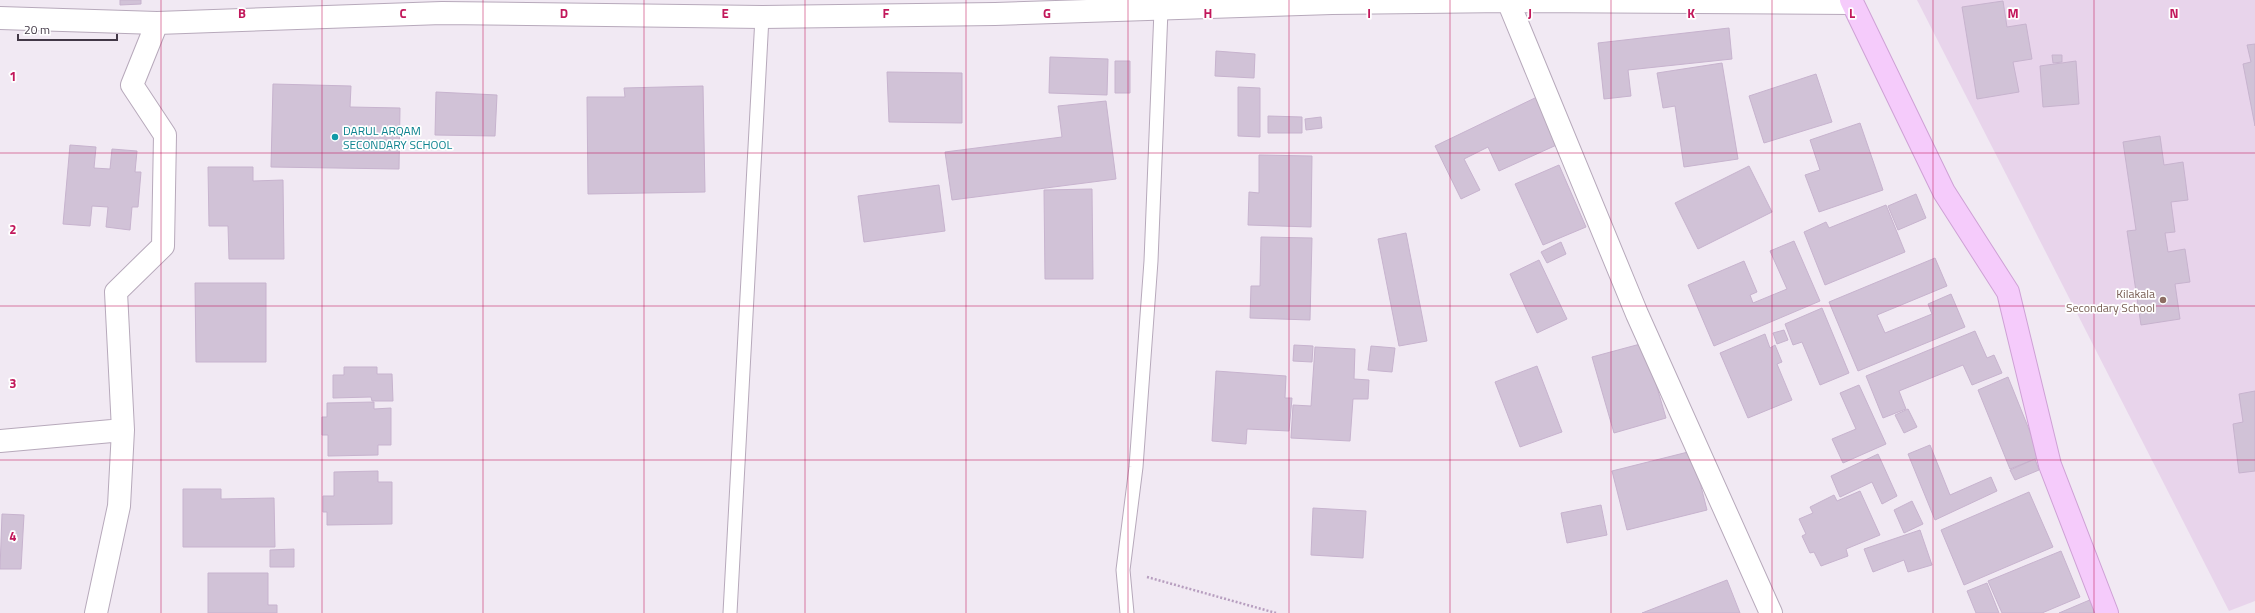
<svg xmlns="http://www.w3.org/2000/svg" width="2255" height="613" font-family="'Titillium Web',sans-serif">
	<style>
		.education { fill: #e8d4eb }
		.building { fill: #d1c2d7; stroke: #c7b3ce }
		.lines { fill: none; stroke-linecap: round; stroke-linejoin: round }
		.lane-casing { stroke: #b7a9bb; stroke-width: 15 }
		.street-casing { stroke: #b7a9bb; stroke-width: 24 }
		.secondary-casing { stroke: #cea1d5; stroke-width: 24 }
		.path { stroke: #b79ebf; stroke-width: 2.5; stroke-dasharray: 2 2; stroke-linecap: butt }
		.lane { stroke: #fff; stroke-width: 13 }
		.street { stroke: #fff; stroke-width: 22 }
		.secondary { stroke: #f5cbfb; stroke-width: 22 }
		.grid { fill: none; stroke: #c2185b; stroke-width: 1; stroke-opacity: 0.55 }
		.culture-dot { fill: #0f9aa8; stroke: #fff; stroke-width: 1.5 }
		.education-dot { fill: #8d6e63; stroke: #fff; stroke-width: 1.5 }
		.labels { text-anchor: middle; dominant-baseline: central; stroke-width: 3.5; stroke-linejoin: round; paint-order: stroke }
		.culture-label { font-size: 12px; fill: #0d838f; stroke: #fff; text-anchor: start }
		.education-label { font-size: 12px; fill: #785e54; stroke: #fff; text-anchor: end }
		.grid-label { font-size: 13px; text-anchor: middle; font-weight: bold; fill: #c2185b; stroke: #fff; stroke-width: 3.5; stroke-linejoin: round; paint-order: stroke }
	</style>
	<rect width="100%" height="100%" fill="#f1e9f3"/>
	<path class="education" d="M 1917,0 L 2255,0 L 2255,601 L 2229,611 Z"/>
	<path class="building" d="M 120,0 L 141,0 L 141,4 L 120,5 Z
		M 2003,1 L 2007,27 L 2026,24 L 2032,59 L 2013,62 L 2019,92 L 1977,99 L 1962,7 Z
		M 1729,28 L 1732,59 L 1628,70 L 1631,96 L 1604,99 L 1598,43 Z
		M 2255,44 L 2255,126 L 2243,64 L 2251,62 L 2247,45 Z
		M 1216,51 L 1255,54 L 1254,78 L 1215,76 Z
		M 2052,55 L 2062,55 L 2062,62 L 2053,63 Z
		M 1050,57 L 1108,59 L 1107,95 L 1049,93 Z
		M 1115,61 L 1130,61 L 1130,93 L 1115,93 Z
		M 2076,61 L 2079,104 L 2043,107 L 2040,66 Z
		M 1722,63 L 1738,159 L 1684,167 L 1675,106 L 1663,108 L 1657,73 Z
		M 887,72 L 962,73 L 962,123 L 889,122 Z
		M 1816,74 L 1832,122 L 1764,143 L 1749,96 Z
		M 273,84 L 351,86 L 350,107 L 400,108 L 399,169 L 271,167 Z
		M 703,86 L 705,192 L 588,194 L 587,97 L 625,97 L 624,88 Z
		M 1238,87 L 1260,88 L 1260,137 L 1238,136 Z
		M 436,92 L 497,95 L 495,136 L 435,135 Z
		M 1539,96 L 1561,143 L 1499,171 L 1488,147 L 1464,159 L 1480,190 L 1461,199 L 1435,146 Z
		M 1106,101 L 1116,179 L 952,200 L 945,152 L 1062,137 L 1058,106 Z
		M 1268,116 L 1302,117 L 1302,133 L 1268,133 Z
		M 1321,117 L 1322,128 L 1306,130 L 1305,119 Z
		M 1860,123 L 1883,190 L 1819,212 L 1805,175 L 1820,170 L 1810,140 Z
		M 2160,136 L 2164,165 L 2183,162 L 2188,200 L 2171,202 L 2175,232 L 2165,233 L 2168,252 L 2185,249 L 2190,282 L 2175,284 L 2180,319 L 2141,325 L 2127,231 L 2136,230 L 2123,142 Z
		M 70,145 L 96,147 L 94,168 L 110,169 L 112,149 L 137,151 L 135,172 L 141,172 L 138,207 L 132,207 L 130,230 L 106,227 L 108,207 L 92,206 L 90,226 L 63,224 Z
		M 1259,155 L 1312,156 L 1311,227 L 1248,225 L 1249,192 L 1259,193 Z
		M 1559,165 L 1586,227 L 1543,245 L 1515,184 Z
		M 1749,166 L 1772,212 L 1698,249 L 1675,203 Z
		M 208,167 L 253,167 L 253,181 L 283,180 L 284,259 L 229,259 L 228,226 L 209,226 Z
		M 939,185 L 945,231 L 864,242 L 858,196 Z
		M 1092,189 L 1093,279 L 1045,279 L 1044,190 Z
		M 1916,194 L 1926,218 L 1898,230 L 1888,206 Z
		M 1886,205 L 1905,252 L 1825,285 L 1804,232 L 1826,222 L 1829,228 Z
		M 1406,233 L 1427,341 L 1399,346 L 1378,239 Z
		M 1261,237 L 1312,238 L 1310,320 L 1250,318 L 1251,286 L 1260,286 Z
		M 1794,241 L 1820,301 L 1714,346 L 1688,285 L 1744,261 L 1757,292 L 1750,295 L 1753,303 L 1787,289 L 1770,251 Z
		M 1561,242 L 1566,254 L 1547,263 L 1541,252 Z
		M 1935,258 L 1947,286 L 1877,315 L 1885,333 L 1932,314 L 1928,304 L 1951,294 L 1965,327 L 1858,371 L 1829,302 Z
		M 1539,260 L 1567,319 L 1537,333 L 1510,274 Z
		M 195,283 L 266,283 L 266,362 L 196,362 Z
		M 1822,308 L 1849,373 L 1820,385 L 1802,342 L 1793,345 L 1785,324 Z
		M 1784,330 L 1788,340 L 1777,344 L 1773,333 Z
		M 1975,331 L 1987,358 L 1994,355 L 2002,373 L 1972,385 L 1963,365 L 1899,391 L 1906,409 L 1883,418 L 1866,376 Z
		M 1765,334 L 1770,348 L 1775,345 L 1782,362 L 1777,364 L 1792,400 L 1748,418 L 1720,353 Z
		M 1644,343 L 1666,418 L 1614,433 L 1592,357 Z
		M 1294,345 L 1313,346 L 1312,362 L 1293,361 Z
		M 1371,346 L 1395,348 L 1392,372 L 1368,370 Z
		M 1315,347 L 1355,349 L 1354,379 L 1369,380 L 1368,399 L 1353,399 L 1350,441 L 1291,438 L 1293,405 L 1311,406 Z
		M 1537,366 L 1562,432 L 1520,447 L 1495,382 Z
		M 344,367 L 377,367 L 377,374 L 392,374 L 393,401 L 372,401 L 371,397 L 333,398 L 333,375 L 344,375 Z
		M 1216,371 L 1286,376 L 1285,398 L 1292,398 L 1289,431 L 1247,429 L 1246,444 L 1212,441 Z
		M 2008,377 L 2040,457 L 2010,469 L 1978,390 Z
		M 1859,385 L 1886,444 L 1843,463 L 1832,439 L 1856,429 L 1840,393 Z
		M 2255,391 L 2255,471 L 2239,473 L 2233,424 L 2243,422 L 2239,394 Z
		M 374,402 L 374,409 L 391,408 L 391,445 L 378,445 L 378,455 L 328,456 L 328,435 L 322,435 L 322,417 L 327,417 L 327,403 Z
		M 1908,409 L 1917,427 L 1904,433 L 1895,415 Z
		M 1930,445 L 1950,495 L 1991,477 L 1997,491 L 1935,520 L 1908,454 Z
		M 1692,451 L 1707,510 L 1627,530 L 1612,471 Z
		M 1878,454 L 1897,496 L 1882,504 L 1872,482 L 1840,497 L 1831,476 Z
		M 2035,459 L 2039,470 L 2015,480 L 2010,470 Z
		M 378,471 L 378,482 L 392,482 L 392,524 L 327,525 L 327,512 L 323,512 L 323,496 L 334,496 L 334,472 Z
		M 183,489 L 221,489 L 221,499 L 274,498 L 275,547 L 183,547 Z
		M 1860,491 L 1880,535 L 1846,549 L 1848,556 L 1821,566 L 1814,552 L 1810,553 L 1802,536 L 1806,534 L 1799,519 L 1813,513 L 1810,507 L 1834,495 L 1837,501 Z
		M 2029,492 L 2053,547 L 1964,585 L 1941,530 Z
		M 1912,501 L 1923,524 L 1904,533 L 1894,510 Z
		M 1601,505 L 1607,535 L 1567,543 L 1561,513 Z
		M 1313,508 L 1366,511 L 1363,558 L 1311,555 Z
		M 2,514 L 24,515 L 21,569 L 0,569 Z
		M 1920,530 L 1932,565 L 1908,572 L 1904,560 L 1873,572 L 1864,549 Z
		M 294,549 L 294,567 L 270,567 L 270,550 Z
		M 2061,551 L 2080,597 L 2042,613 L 2002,613 L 1988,581 Z
		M 208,573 L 268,573 L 268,605 L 277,605 L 277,613 L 208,613 Z
		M 1727,580 L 1740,613 L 1642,613 Z
		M 1987,583 L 1999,613 L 1976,613 L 1967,591 Z
		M 2092,599 L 2098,613 L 2059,613 Z"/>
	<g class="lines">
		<defs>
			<path id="lane" d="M 730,613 L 762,17
				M 1127,613 L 1123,570 L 1136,467 L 1151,261 L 1161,10"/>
			<path id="street" d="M 1508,1 L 1637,314 L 1771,613
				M 0,18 L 157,23 L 442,13 L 762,17 L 995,14 L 1332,3 L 1508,1 L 1852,3
				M 0,441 L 123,430
				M 96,613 L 119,506 L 123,430 L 116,292 L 163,246 L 165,135 L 132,85 L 157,23"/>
			<path id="secondary" d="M 1851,0 L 1944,192 L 2008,292 L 2050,465 L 2107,613"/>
		</defs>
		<use href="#lane" class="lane-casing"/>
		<use href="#street" class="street-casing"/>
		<use href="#secondary" class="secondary-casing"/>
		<path class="path" d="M 1147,577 L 1276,613"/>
		<use href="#lane" class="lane"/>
		<use href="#street" class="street"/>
		<use href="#secondary" class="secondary"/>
	</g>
	<path class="grid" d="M 161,0 L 161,613M 322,0 L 322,613M 483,0 L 483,613M 644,0 L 644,613M 805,0 L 805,613M 966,0 L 966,613M 1128,0 L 1128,613M 1289,0 L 1289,613M 1450,0 L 1450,613M 1611,0 L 1611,613M 1772,0 L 1772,613M 1933,0 L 1933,613M 2094,0 L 2094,613M 0,153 L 2255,153M 0,306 L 2255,306M 0,460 L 2255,460"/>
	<circle class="culture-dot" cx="335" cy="137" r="4"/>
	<circle class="education-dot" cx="2163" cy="300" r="4"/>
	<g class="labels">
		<g class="culture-label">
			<text x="343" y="130">DARUL ARQAM<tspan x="343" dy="14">SECONDARY SCHOOL</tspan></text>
		</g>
		<g class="education-label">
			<text x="2155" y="293">Kilakala<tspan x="2155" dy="14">Secondary School</tspan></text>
		</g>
	</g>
	<g class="grid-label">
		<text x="242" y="18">B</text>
		<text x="403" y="18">C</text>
		<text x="564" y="18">D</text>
		<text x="725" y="18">E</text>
		<text x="886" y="18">F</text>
		<text x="1047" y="18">G</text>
		<text x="1208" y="18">H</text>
		<text x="1369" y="18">I</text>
		<text x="1530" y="18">J</text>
		<text x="1691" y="18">K</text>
		<text x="1852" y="18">L</text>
		<text x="2013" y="18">M</text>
		<text x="2174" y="18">N</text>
		<text x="13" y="81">1</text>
		<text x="13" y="234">2</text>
		<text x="13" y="388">3</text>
		<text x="13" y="541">4</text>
	</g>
	<path d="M18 34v6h99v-6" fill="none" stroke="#423846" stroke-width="2"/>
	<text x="24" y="34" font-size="12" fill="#423846" stroke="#ffffff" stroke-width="3" paint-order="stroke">20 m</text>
</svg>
